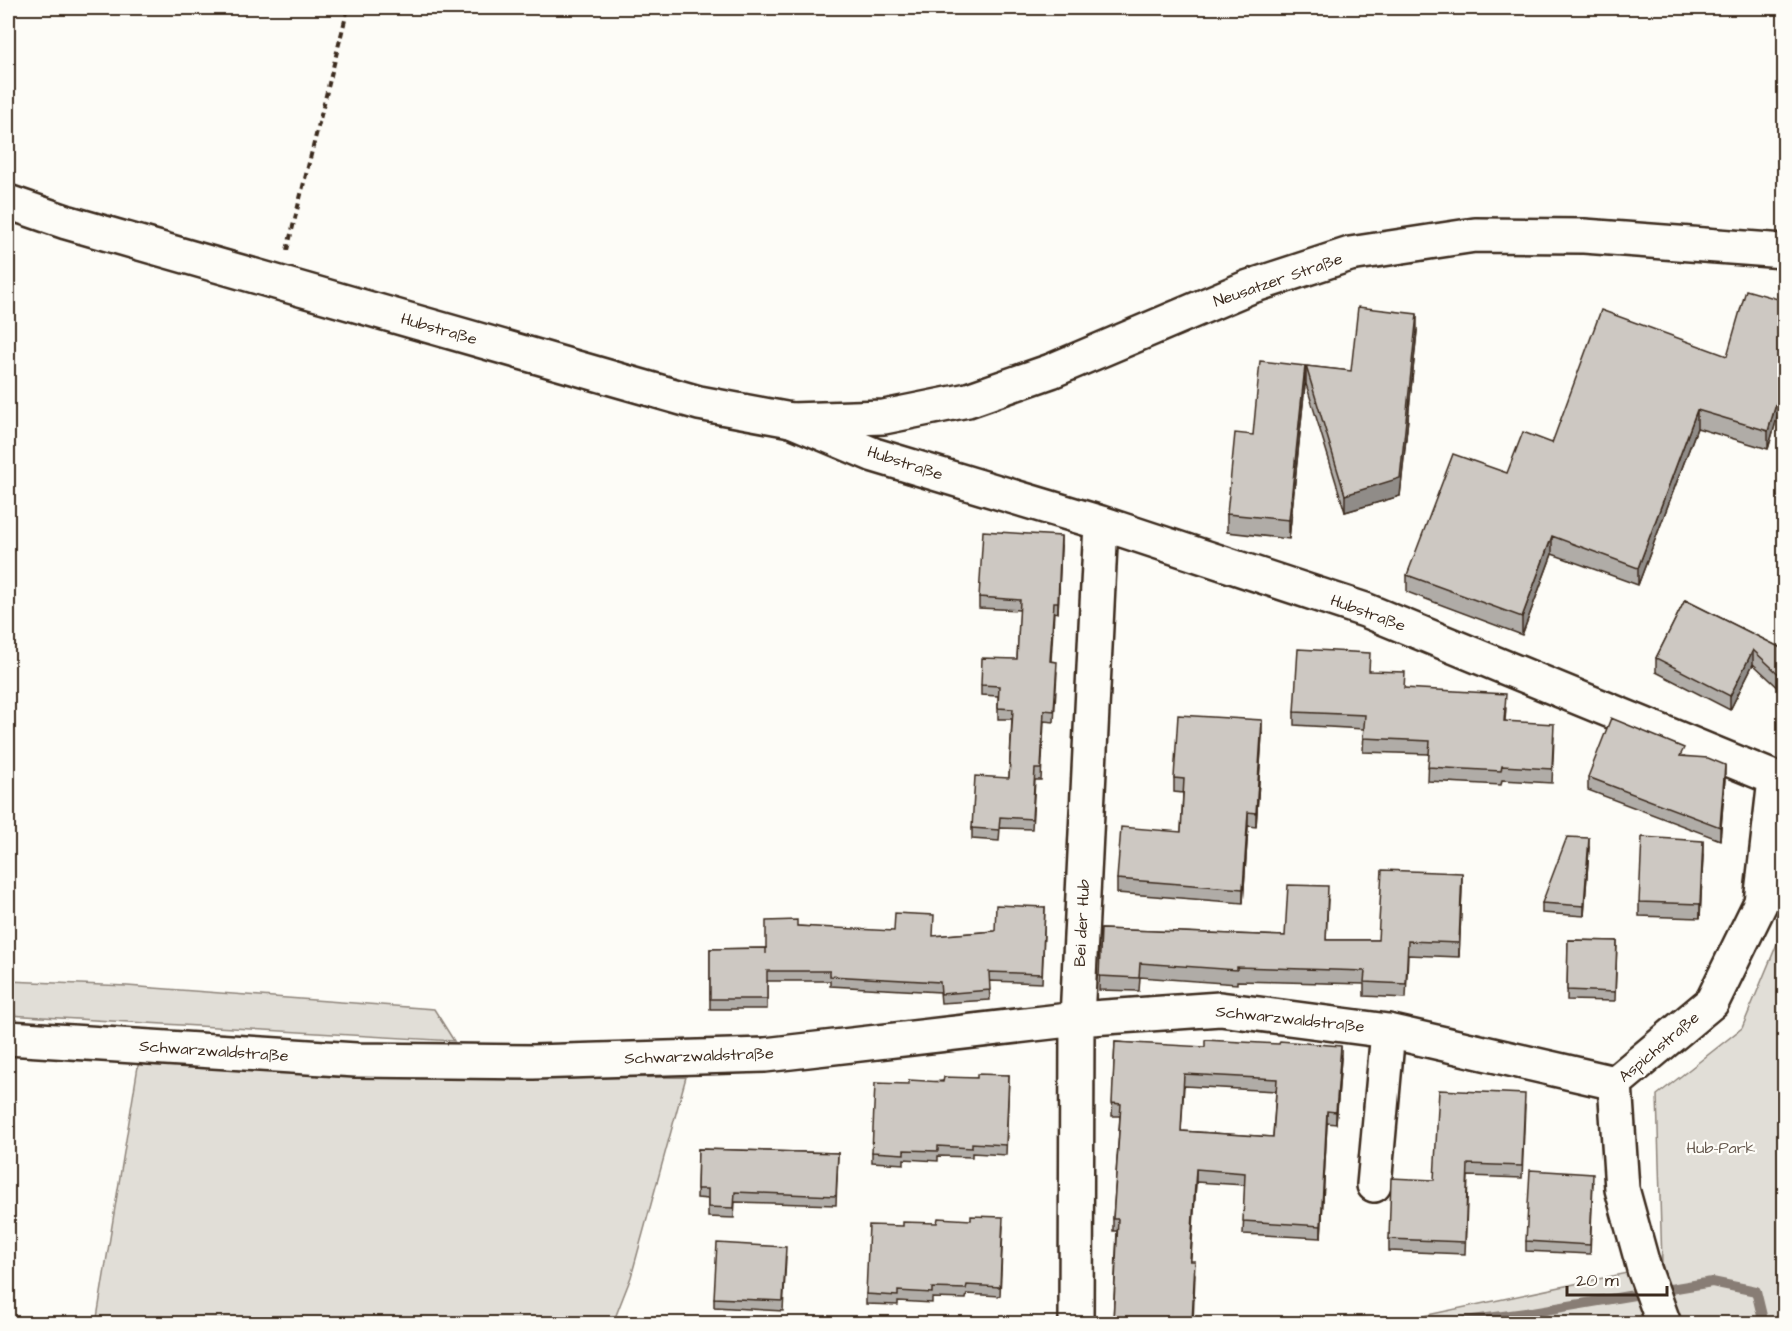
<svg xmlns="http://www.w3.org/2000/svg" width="1792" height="1331" font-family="'Architects Daughter',sans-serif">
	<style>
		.green { fill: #e1ded7; stroke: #8e847a; stroke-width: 1.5 }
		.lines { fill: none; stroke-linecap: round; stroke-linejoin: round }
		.stream { stroke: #887d74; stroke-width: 10 }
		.minor-casing { stroke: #3b2a1e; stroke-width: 38 }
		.major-casing { stroke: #3b2a1e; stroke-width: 38 }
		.path { stroke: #3b2a1e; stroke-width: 4; stroke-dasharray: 6 4.5; stroke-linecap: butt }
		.minor { stroke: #fdfcf7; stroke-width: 33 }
		.major { stroke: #fdfcf7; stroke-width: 33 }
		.wall { fill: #b0aca7; stroke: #3b2a1e; stroke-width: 1.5; fill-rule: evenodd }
		.shaded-wall { fill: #908c88; stroke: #3b2a1e; stroke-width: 1.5 }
		.building { fill: #cdc8c2; stroke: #3b2a1e; stroke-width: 1.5; fill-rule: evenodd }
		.labels { text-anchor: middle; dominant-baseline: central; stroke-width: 4.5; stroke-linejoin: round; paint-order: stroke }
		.street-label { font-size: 16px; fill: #3b2a1e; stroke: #fdfcf7 }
		.park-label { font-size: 16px; fill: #64574c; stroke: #fdfcf7 }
	</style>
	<rect width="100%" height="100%" fill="#fdfcf7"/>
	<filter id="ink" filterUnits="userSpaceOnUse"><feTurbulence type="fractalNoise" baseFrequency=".0167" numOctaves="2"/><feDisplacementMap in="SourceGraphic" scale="12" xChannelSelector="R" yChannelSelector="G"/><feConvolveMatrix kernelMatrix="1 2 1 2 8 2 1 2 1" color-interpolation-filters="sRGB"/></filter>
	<g filter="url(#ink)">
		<path class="green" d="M 1784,927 L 1784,1323 L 1676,1323 L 1662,1264 L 1657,1095 L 1742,1028 Z
			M 8,981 L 127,986 L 434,1009 L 454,1041 L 8,1015 Z
			M 139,1060 L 338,1077 L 452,1079 L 686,1077 L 631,1277 L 613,1323 L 96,1324 Z
			M 1636,1271 L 1655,1324 L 1385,1324 Z"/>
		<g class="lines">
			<path class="stream" d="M 1443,1324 L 1533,1312 L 1712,1282 L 1756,1291 L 1764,1324"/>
			<defs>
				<path id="minor" d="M 791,420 L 874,455 L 1101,523 L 1365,610 L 1784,782
					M 8,1038 L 356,1060 L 533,1062 L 765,1055 L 1077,1019 L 1220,1009 L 1388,1031 L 1615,1083
					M 1615,1083 L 1712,1002 L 1761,902 L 1775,779
					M 1615,1083 L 1622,1189 L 1644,1269 L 1664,1324
					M 1374,1185 L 1388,1031
					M 1076,1324 L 1077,1019 L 1101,523"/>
				<path id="major" d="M 8,202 L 66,222 L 699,403 L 791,420 L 884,417 L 968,400 L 1051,371 L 1249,287 L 1350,254 L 1475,235 L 1584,236 L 1784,251"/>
			</defs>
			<use href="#minor" class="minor-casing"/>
			<use href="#major" class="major-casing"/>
			<path class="path" d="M 287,250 L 348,8"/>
			<use href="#minor" class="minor"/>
			<use href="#major" class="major"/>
		</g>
		<path class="wall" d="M 1785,301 L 1785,391 L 1768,449 L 1697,428 L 1638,585 L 1552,554 L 1522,635 L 1407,592 L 1407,575 L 1507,473 L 1552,443 L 1727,356 Z
			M 1417,331 L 1400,496 L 1345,512 L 1306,384 L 1306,366 L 1351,371 Z
			M 1305,384 L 1289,539 L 1227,532 L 1227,514 L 1253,435 Z
			M 1061,546 L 1058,613 L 1054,612 L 1051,661 L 1057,672 L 1054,722 L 1044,721 L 1041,780 L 1035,780 L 1032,829 L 1000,828 L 999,841 L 972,839 L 972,828 L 1009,778 L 1012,719 L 998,719 L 998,696 L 981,695 L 981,685 L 1017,659 L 1020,610 L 979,608 L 979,597 Z
			M 1685,600 L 1785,650 L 1785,694 L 1753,664 L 1730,710 L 1656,672 L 1656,658 Z
			M 1370,671 L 1404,688 L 1506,708 L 1505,721 L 1554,737 L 1552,783 L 1502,780 L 1501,785 L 1428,781 L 1429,754 L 1363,752 L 1364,729 L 1294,725 L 1294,712 Z
			M 1262,734 L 1256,827 L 1248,826 L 1243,903 L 1117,893 L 1117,879 L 1181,832 L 1183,793 L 1174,792 L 1174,778 Z
			M 1684,756 L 1725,778 L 1720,840 L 1588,790 L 1588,777 Z
			M 1589,848 L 1584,916 L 1542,913 L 1542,903 Z
			M 1703,855 L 1700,918 L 1639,916 L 1639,902 Z
			M 1462,887 L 1459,957 L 1408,955 L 1406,998 L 1364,996 L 1364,984 L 1237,981 L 1237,984 L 1140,977 L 1139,991 L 1099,990 L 1101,929 L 1285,936 L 1328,900 L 1326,940 L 1378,940 Z
			M 1045,907 L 1042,983 L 989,981 L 990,1000 L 941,1003 L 940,992 L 830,986 L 830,981 L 767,981 L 767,1009 L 710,1009 L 710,949 L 766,948 L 797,926 L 934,936 L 995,931 Z
			M 1568,940 L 1617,941 L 1615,1001 L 1567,1000 Z
			M 1115,1042 L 1341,1058 L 1336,1124 L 1327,1123 L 1321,1238 L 1243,1234 L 1245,1185 L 1196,1182 L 1190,1261 L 1195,1274 L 1193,1323 L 1113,1323 L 1117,1231 L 1113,1231 L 1113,1219 L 1120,1116 L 1112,1116 ZM 1184,1086 L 1276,1091 L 1273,1137 L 1181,1131 Z
			M 1009,1075 L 1006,1155 L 972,1153 L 972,1157 L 938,1156 L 938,1161 L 904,1159 L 904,1164 L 872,1162 L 872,1152 L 909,1084 Z
			M 1525,1106 L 1522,1178 L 1468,1176 L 1465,1254 L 1389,1251 L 1389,1239 L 1434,1180 Z
			M 698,1149 L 838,1153 L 836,1205 L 735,1202 L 734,1218 L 708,1217 L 708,1199 L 697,1198 Z
			M 1593,1183 L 1590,1254 L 1526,1251 L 1526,1241 Z
			M 903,1226 L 1003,1226 L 1000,1296 L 967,1294 L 966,1299 L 932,1298 L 932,1303 L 898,1301 L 898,1305 L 866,1304 L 866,1294 Z
			M 786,1257 L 783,1311 L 714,1307 L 714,1298 Z"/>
		<path class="shaded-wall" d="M 1417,314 L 1417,331 L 1400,496 L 1345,512 L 1345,495 Z
			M 1305,366 L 1305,384 L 1289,539 L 1289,520 Z
			M 1785,374 L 1785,391 L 1768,449 L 1768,431 Z
			M 1697,410 L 1697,428 L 1638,585 L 1638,568 Z
			M 1061,536 L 1061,546 L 1058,613 L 1058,602 Z
			M 1552,536 L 1552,554 L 1522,635 L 1522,617 Z
			M 1753,650 L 1753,664 L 1730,710 L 1730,696 Z
			M 1262,720 L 1262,734 L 1256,827 L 1256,813 Z
			M 1725,765 L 1725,778 L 1720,840 L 1720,827 Z
			M 1248,812 L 1248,826 L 1243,903 L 1243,889 Z
			M 1589,838 L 1589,848 L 1584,916 L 1584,906 Z
			M 1703,841 L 1703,855 L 1700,918 L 1700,904 Z
			M 1462,873 L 1462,887 L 1459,957 L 1459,943 Z
			M 1341,1046 L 1341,1058 L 1336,1124 L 1336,1112 Z
			M 1327,1111 L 1327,1123 L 1321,1238 L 1321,1226 Z
			M 1196,1169 L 1196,1182 L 1190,1273 L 1190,1261 Z"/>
		<path class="building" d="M 1746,290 L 1785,301 L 1785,374 L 1768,431 L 1697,410 L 1638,568 L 1552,536 L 1522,617 L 1407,575 L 1453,454 L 1507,473 L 1523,432 L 1552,443 L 1601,310 L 1727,356 Z
			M 1358,307 L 1417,314 L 1400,478 L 1345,495 L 1306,366 L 1351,371 Z
			M 1260,361 L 1305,366 L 1289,520 L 1227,514 L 1235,433 L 1253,435 Z
			M 983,531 L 1061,536 L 1058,602 L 1054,602 L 1050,661 L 1057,662 L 1054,711 L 1044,710 L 1041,769 L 1035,769 L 1032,819 L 1000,817 L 999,830 L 972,828 L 975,776 L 1009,778 L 1013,709 L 998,708 L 999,686 L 981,685 L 982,658 L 1017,659 L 1020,600 L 979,597 Z
			M 1685,600 L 1785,650 L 1785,680 L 1753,650 L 1730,696 L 1656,658 Z
			M 1298,649 L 1370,653 L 1369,671 L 1405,672 L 1404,688 L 1506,694 L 1504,721 L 1554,724 L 1552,769 L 1502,766 L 1501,771 L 1428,767 L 1430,741 L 1363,738 L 1365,715 L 1294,712 Z
			M 1178,715 L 1262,720 L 1256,813 L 1248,812 L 1243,889 L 1117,879 L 1121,827 L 1181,832 L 1184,779 L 1174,778 Z
			M 1611,718 L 1684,748 L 1680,756 L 1708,758 L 1725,765 L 1720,827 L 1588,777 Z
			M 1567,837 L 1589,838 L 1584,906 L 1542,903 Z
			M 1642,837 L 1703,841 L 1700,904 L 1639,902 Z
			M 1382,870 L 1462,873 L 1459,943 L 1408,941 L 1406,984 L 1364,982 L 1365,971 L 1237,967 L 1237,970 L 1140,963 L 1139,978 L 1099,976 L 1101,929 L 1285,936 L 1288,885 L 1328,886 L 1326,940 L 1378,940 Z
			M 996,905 L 1045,907 L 1042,974 L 989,972 L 990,990 L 941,994 L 940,982 L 830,976 L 830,971 L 767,971 L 767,999 L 710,999 L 710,949 L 766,948 L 766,954 L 766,921 L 797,920 L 797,926 L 894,931 L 895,913 L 934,915 L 933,936 L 995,931 Z
			M 1568,940 L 1617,941 L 1615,992 L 1567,990 Z
			M 1205,1040 L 1279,1044 L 1280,1041 L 1341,1046 L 1336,1112 L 1327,1111 L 1321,1226 L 1243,1221 L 1245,1173 L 1196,1169 L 1190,1261 L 1195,1261 L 1192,1323 L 1113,1323 L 1118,1219 L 1113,1219 L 1121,1104 L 1112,1103 L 1115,1042 L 1205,1047 ZM 1184,1074 L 1277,1079 L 1273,1137 L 1181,1131 Z
			M 977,1074 L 1009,1075 L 1006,1145 L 972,1143 L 972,1148 L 938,1146 L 938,1151 L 904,1150 L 904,1154 L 872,1152 L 875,1083 L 909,1084 L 909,1080 L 943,1082 L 944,1077 L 977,1078 Z
			M 1439,1090 L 1525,1094 L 1522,1166 L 1468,1164 L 1465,1242 L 1389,1239 L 1391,1178 L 1434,1180 Z
			M 698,1149 L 838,1153 L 836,1196 L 735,1192 L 734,1208 L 708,1207 L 708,1189 L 697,1189 Z
			M 1530,1170 L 1593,1174 L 1590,1245 L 1526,1241 Z
			M 971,1216 L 1003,1217 L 1000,1287 L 967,1285 L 966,1289 L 932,1288 L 932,1293 L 898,1291 L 898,1296 L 866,1294 L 869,1225 L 903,1226 L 903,1222 L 937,1223 L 938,1218 L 971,1220 Z
			M 717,1243 L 786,1247 L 783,1301 L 714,1298 Z"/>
	</g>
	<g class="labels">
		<g class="street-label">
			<text transform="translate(1278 280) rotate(-19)">Neusatzer Straße</text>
			<text transform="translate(439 329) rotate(16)">Hubstraße</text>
			<text transform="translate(905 463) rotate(18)">Hubstraße</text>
			<text transform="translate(1368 613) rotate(20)">Hubstraße</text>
			<text transform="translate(1082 923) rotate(-87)">Bei der Hub</text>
			<text transform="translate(1290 1019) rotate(6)">Schwarzwaldstraße</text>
			<text transform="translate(1659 1047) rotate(-40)">Aspichstraße</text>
			<text transform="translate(214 1051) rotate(4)">Schwarzwaldstraße</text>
			<text transform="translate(699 1056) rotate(-2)">Schwarzwaldstraße</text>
		</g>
		<g class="park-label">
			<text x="1721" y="1148">Hub-Park</text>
		</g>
	</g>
	<rect width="1792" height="1331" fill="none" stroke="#fdfcf7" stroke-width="30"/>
	<rect x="15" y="15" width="1762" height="1301" fill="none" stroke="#3b2a1e" stroke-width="2" filter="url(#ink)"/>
	<path d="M1567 1286v9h100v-9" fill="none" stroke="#3b2a1e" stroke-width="3"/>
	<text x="1576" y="1286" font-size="18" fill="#3b2a1e" stroke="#fdfcf7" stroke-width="4.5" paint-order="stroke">20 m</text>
</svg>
